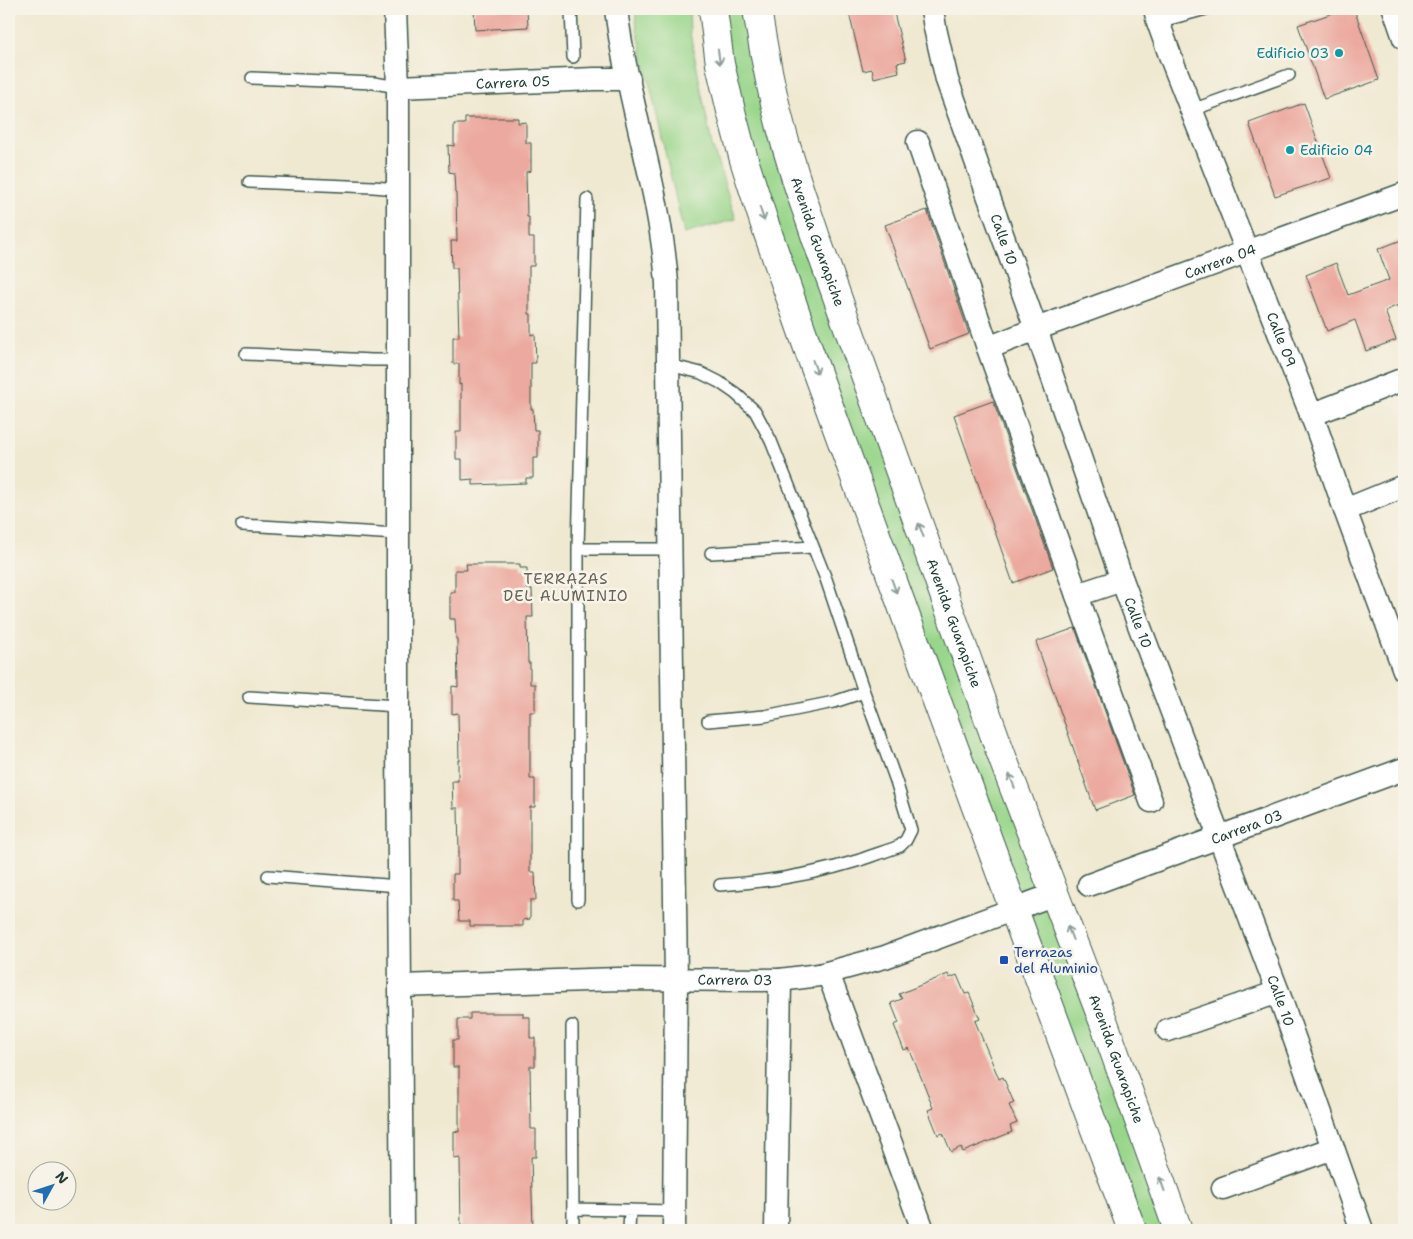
<svg xmlns="http://www.w3.org/2000/svg" width="1413" height="1239" font-family="'Shantell Sans',sans-serif">
	<style>
		.green { fill: #99d68b; stroke: #5c8a60 }
		.building { fill: #eca99f }
		.lines { fill: none; stroke-linecap: round; stroke-linejoin: round }
		.lane-casing { stroke: #3e574c; stroke-width: 14 }
		.street-casing { stroke: #3e574c; stroke-width: 25 }
		.secondary-casing { stroke: #3e574c; stroke-width: 30 }
		.lane { stroke: #fff; stroke-width: 11 }
		.street { stroke: #fff; stroke-width: 22 }
		.secondary { stroke: #fff; stroke-width: 28 }
		.oneway { stroke: #8f9e9a }
		.culture-dot { fill: #0f9aa8; stroke: #f7f3e8; stroke-width: 2 }
		.transit-dot { fill: #1a4fb4; stroke: #f7f3e8; stroke-width: 2 }
		.labels { text-anchor: middle; dominant-baseline: central; stroke-width: 5; stroke-linejoin: round; paint-order: stroke }
		.culture-label { font-size: 14px; fill: #0d838f; stroke: #f7f3e8; text-anchor: end }
		.street-label { font-size: 14px; fill: #1f3d34; stroke: #f7f3e8 }
		.transit-label { font-size: 14px; fill: #164399; stroke: #f7f3e8; text-anchor: start }
		.neighbourhood-label { font-size: 15px; letter-spacing: 1px; fill: #676359; stroke: #f7f3e8 }
	</style>
	<rect width="100%" height="100%" fill="#f7f3e8"/>
	<filter id="ink" filterUnits="userSpaceOnUse"><feTurbulence type="fractalNoise" baseFrequency=".02" numOctaves="2"/><feDisplacementMap in="SourceGraphic" scale="10" xChannelSelector="R" yChannelSelector="G"/><feConvolveMatrix kernelMatrix="1 2 1 2 8 2 1 2 1" color-interpolation-filters="sRGB"/></filter>
	<filter id="wash" filterUnits="userSpaceOnUse"><feTurbulence type="fractalNoise" baseFrequency=".0096" numOctaves="4" result="noise"/><feDisplacementMap in="SourceGraphic" scale="20" xChannelSelector="R" yChannelSelector="G"/><feGaussianBlur stdDeviation="1.12" result="paint"/><feColorMatrix in="noise" values="0 0 0 0 0 0 0 0 0 0 0 0 0 0 0 0 0 1.4 0 .05"/><feComposite in="paint" operator="in"/></filter>
	<g filter="url(#wash)">
		<rect width="100%" height="100%" fill="#f0e9d2"/>
		<path class="green" d="M 635,9 L 689,9 L 690,33 L 712,145 L 736,219 L 684,234 L 637,29 Z
			M 713,9 L 757,9 L 774,100 L 1178,1230 L 1132,1230 L 810,354 Z"/>
		<g id="blocks">
			<path class="building" d="M 474,9 L 527,9 L 528,27 L 475,30 Z
				M 848,9 L 893,9 L 906,61 L 897,63 L 899,72 L 874,78 L 872,69 L 863,71 Z
				M 1345,9 L 1354,9 L 1379,80 L 1324,99 L 1298,25 Z
				M 1304,103 L 1331,178 L 1275,196 L 1249,123 Z
				M 465,118 L 518,118 L 518,123 L 526,122 L 526,143 L 531,143 L 531,171 L 526,172 L 527,217 L 529,217 L 529,238 L 534,238 L 534,266 L 529,266 L 529,314 L 531,314 L 531,335 L 535,334 L 536,363 L 531,363 L 531,409 L 533,409 L 534,430 L 538,430 L 538,458 L 533,458 L 533,478 L 526,478 L 526,483 L 473,485 L 473,479 L 462,480 L 462,459 L 456,459 L 456,432 L 461,432 L 461,384 L 459,385 L 459,364 L 453,364 L 453,337 L 459,337 L 457,268 L 452,268 L 451,241 L 457,241 L 456,193 L 455,193 L 454,173 L 449,172 L 448,145 L 454,146 L 454,124 L 465,124 Z
				M 927,210 L 969,334 L 930,349 L 885,225 Z
				M 1404,239 L 1404,314 L 1402,315 L 1398,305 L 1385,311 L 1396,340 L 1366,351 L 1355,320 L 1327,331 L 1306,275 L 1336,263 L 1348,295 L 1389,280 L 1378,249 Z
				M 993,401 L 1053,568 L 1013,583 L 954,415 Z
				M 466,564 L 520,564 L 520,568 L 527,568 L 527,589 L 532,589 L 533,617 L 527,617 L 528,663 L 530,663 L 530,684 L 535,684 L 535,712 L 530,712 L 530,779 L 535,779 L 535,807 L 530,807 L 530,872 L 535,872 L 536,900 L 530,900 L 530,919 L 523,920 L 523,926 L 470,926 L 470,921 L 459,921 L 458,901 L 453,901 L 453,874 L 458,874 L 458,853 L 459,853 L 458,808 L 453,808 L 452,781 L 458,781 L 458,760 L 459,760 L 458,713 L 452,714 L 452,686 L 458,687 L 457,639 L 456,639 L 455,619 L 450,619 L 450,592 L 455,592 L 455,570 L 467,570 Z
				M 1075,628 L 1135,795 L 1095,810 L 1036,642 Z
				M 948,974 L 950,978 L 957,975 L 965,994 L 969,993 L 980,1019 L 975,1021 L 999,1079 L 1003,1077 L 1014,1103 L 1009,1105 L 1017,1123 L 1010,1126 L 1012,1132 L 963,1152 L 961,1147 L 951,1152 L 943,1133 L 938,1135 L 928,1110 L 933,1108 L 925,1087 L 909,1048 L 904,1050 L 894,1025 L 899,1023 L 891,1003 L 902,999 L 899,994 Z
				M 470,1013 L 523,1013 L 523,1017 L 530,1017 L 530,1038 L 535,1038 L 535,1066 L 530,1066 L 531,1129 L 536,1129 L 536,1157 L 531,1157 L 533,1230 L 461,1230 L 460,1158 L 454,1159 L 454,1131 L 459,1132 L 459,1067 L 453,1067 L 453,1040 L 458,1040 L 458,1019 L 470,1019 Z"/>
		</g>
	</g>
	<g filter="url(#ink)">
		<use href="#blocks" fill-opacity="0" stroke="#3e574c" stroke-width="1"/>
		<g class="lines">
			<defs>
				<path id="lane" d="M 571,9 L 573,57
					M 1158,22 L 1206,9
					M 252,78 L 374,83 L 398,87
					M 1192,110 L 1289,75
					M 249,182 L 373,187 L 398,189
					M 246,354 L 372,360 L 398,360
					M 669,365 L 701,373 L 719,382 L 735,393 L 755,411 L 771,441 L 826,579 L 864,692 L 896,781 L 911,830 L 906,840 L 900,846 C 887,851 873,855 860,860 C 812,875 770,882 720,885
					M 242,525 L 398,534
					M 578,549 L 671,549
					M 711,553 L 813,547
					M 249,697 L 398,706
					M 708,721 L 765,716 L 834,702 L 864,692
					M 268,876 L 399,886
					M 578,900 L 578,549 L 587,199
					M 572,1026 L 573,1230
					M 573,1209 L 674,1211
					M 629,1230 L 630,1210"/>
				<g id="street">
					<path d="M 395,9 L 398,87 L 398,745 L 402,1230"/>
					<path d="M 616,9 C 624,75 643,139 656,204 C 661,230 665,257 667,283 L 676,980 L 674,1230"/>
					<path id="s1" d="M 932,9 L 935,28 L 947,80 L 1036,329 L 1122,580 L 1278,992 L 1362,1230"/>
					<path id="s2" d="M 1155,9 L 1158,22 L 1171,58 L 1318,432 L 1345,510 L 1404,670"/>
					<path d="M 1394,9 L 1404,38"/>
					<path id="s3" d="M 398,87 L 595,79 L 629,79"/>
					<path d="M 918,142 L 988,348 L 1151,801"/>
					<path id="s4" d="M 988,348 L 1036,329 L 1404,194"/>
					<path d="M 1311,415 L 1404,379"/>
					<path d="M 1345,510 L 1404,486"/>
					<path d="M 1077,595 L 1122,580"/>
					<path id="s5" d="M 1089,885 L 1404,769"/>
					<path d="M 828,973 L 923,1230"/>
					<path id="s6" d="M 400,986 L 619,979 L 780,980 L 819,975 L 885,957 L 1055,894"/>
					<path d="M 1168,1030 L 1278,992"/>
					<path d="M 1223,1188 L 1333,1148"/>
					<path d="M 776,1230 L 780,980"/>
				</g>
				<g id="secondary">
					<path d="M 713,9 L 720,64 L 731,111 L 744,160 L 764,222 L 810,354 L 917,647 L 1132,1230"/>
					<path id="s7" d="M 757,9 C 765,60 775,112 791,162 C 798,188 808,213 816,238 L 1004,762 L 1104,1023 L 1178,1230"/>
				</g>
			</defs>
			<use href="#lane" class="lane-casing"/>
			<use href="#street" class="street-casing"/>
			<use href="#secondary" class="secondary-casing"/>
			<use href="#lane" class="lane"/>
			<use href="#street" class="street"/>
			<use href="#secondary" class="secondary"/>
		</g>
		<defs><path id="oneway-shaft" d="M-6 0H5M1.5-3L5.5 0L1.5 3" fill="none" stroke-width="1.6" stroke-linecap="round" stroke-linejoin="round" transform="scale(1.25)"/></defs>
		<g class="oneway">
			<use href="#oneway-shaft" transform="translate(719 57) rotate(82)"/>
			<use href="#oneway-shaft" transform="translate(762 214) rotate(72)"/>
			<use href="#oneway-shaft" transform="translate(815 367) rotate(70)"/>
			<use href="#oneway-shaft" transform="translate(921 530) rotate(-110)"/>
			<use href="#oneway-shaft" transform="translate(894 586) rotate(70)"/>
			<use href="#oneway-shaft" transform="translate(1012 781) rotate(-111)"/>
			<use href="#oneway-shaft" transform="translate(1070 933) rotate(-111)"/>
			<use href="#oneway-shaft" transform="translate(1162 1184) rotate(-110)"/>
		</g>
	</g>
	<g class="culture-dot">
		<circle cx="1339" cy="53" r="5"/>
		<circle cx="1290" cy="150" r="5"/>
	</g>
	<rect class="transit-dot" x="999" y="955" width="10" height="10" rx="2.5"/>
	<g class="labels">
		<g class="culture-label">
			<text x="1329" y="53">Edificio 03</text>
			<text x="1300" y="150" text-anchor="start">Edificio 04</text>
		</g>
		<g class="street-label">
			<text stroke="none"><textPath href="#s3" startOffset="115">Carrera 05</textPath></text>
			<text stroke="none"><textPath href="#s1" startOffset="242">Calle 10</textPath></text>
			<text stroke="none"><textPath href="#s7" startOffset="241">Avenida Guarapiche</textPath></text>
			<text stroke="none"><textPath href="#s4" startOffset="248">Carrera 04</textPath></text>
			<text stroke="none"><textPath href="#s2" startOffset="354">Calle 09</textPath></text>
			<text stroke="none"><textPath href="#s1" startOffset="648">Calle 10</textPath></text>
			<text stroke="none"><textPath href="#s7" startOffset="646">Avenida Guarapiche</textPath></text>
			<text stroke="none"><textPath href="#s5" startOffset="168">Carrera 03</textPath></text>
			<text stroke="none"><textPath href="#s6" startOffset="335">Carrera 03</textPath></text>
			<text stroke="none"><textPath href="#s1" startOffset="1052">Calle 10</textPath></text>
			<text stroke="none"><textPath href="#s7" startOffset="1111">Avenida Guarapiche</textPath></text>
		</g>
		<g class="transit-label">
			<text x="1014" y="952">Terrazas<tspan x="1014" dy="16">del Aluminio</tspan></text>
		</g>
		<g class="neighbourhood-label">
			<text x="566" y="579">TERRAZAS<tspan x="566" dy="17">DEL ALUMINIO</tspan></text>
		</g>
	</g>
	<rect width="1413" height="1239" fill="none" stroke="#f7f3e8" stroke-width="30"/>
	<g transform="translate(52 1186) rotate(50)"><circle r="24" fill="#f7f3e8" stroke="#a1aaa0"/>
	<path d="M0-4L9 19L0 12L-9 19Z" fill="#1f6fb2"/>
	<text y="-8" font-size="14" font-weight="bold" text-anchor="middle" fill="#1f3d34">N</text>
	</g>
</svg>
